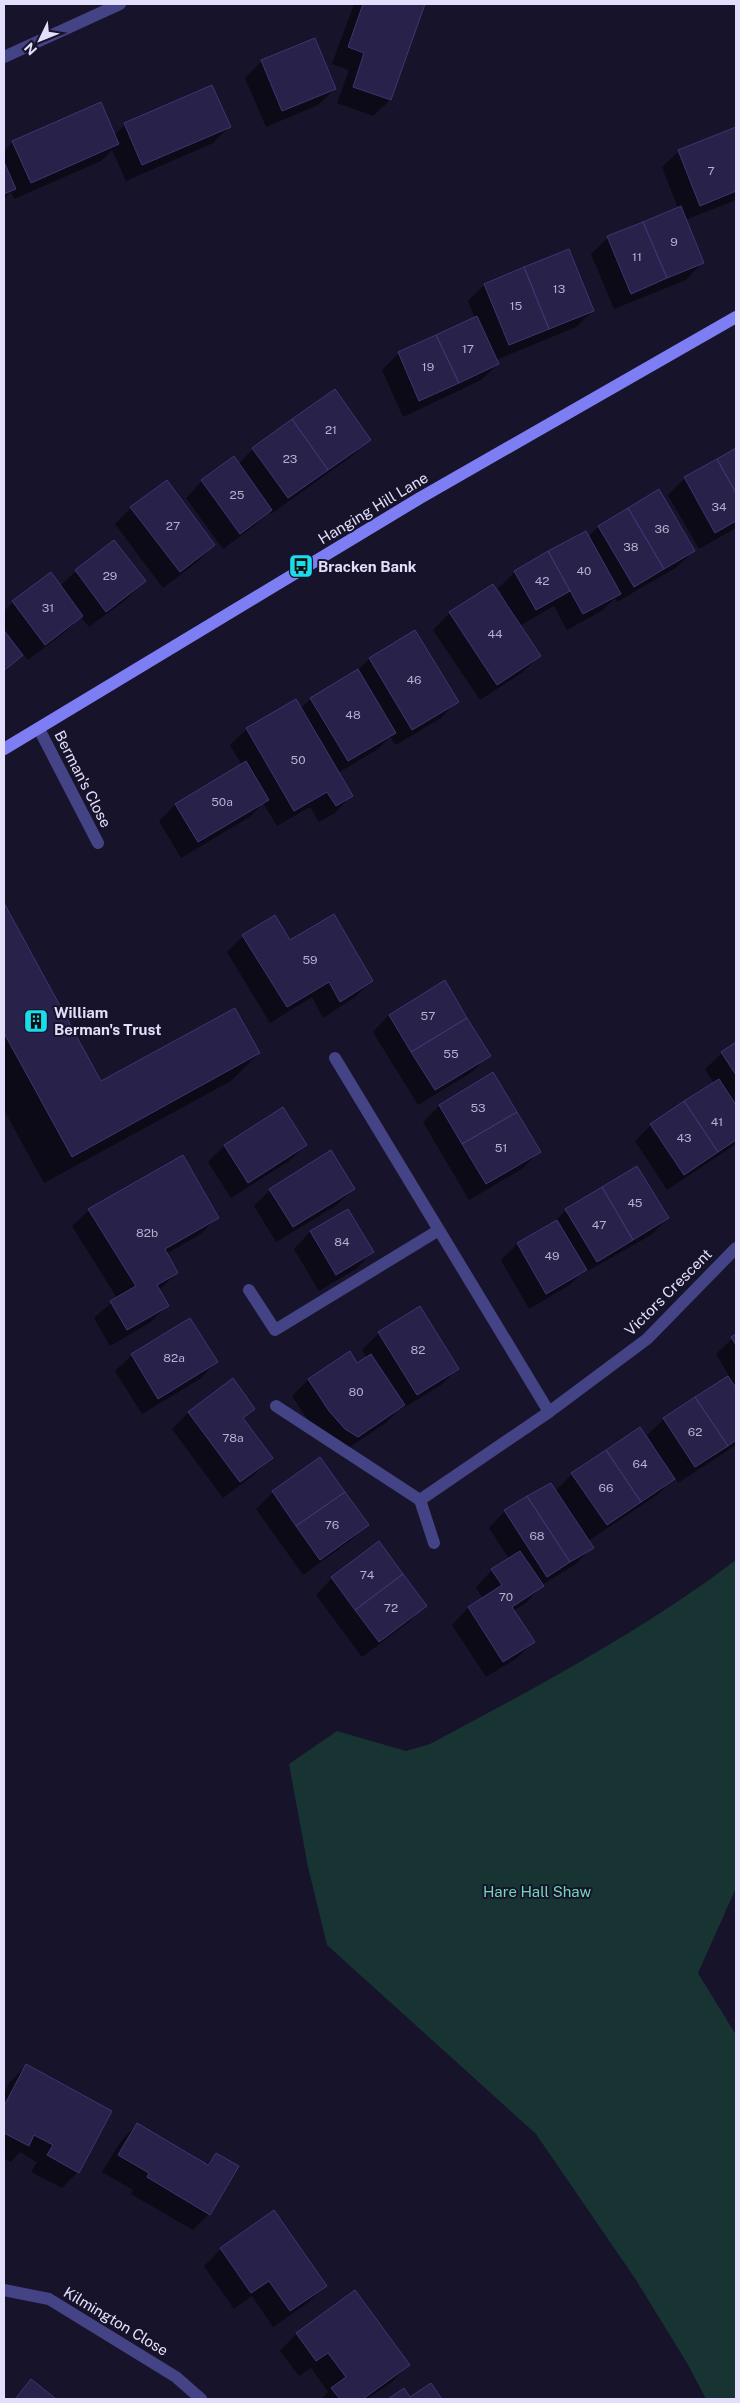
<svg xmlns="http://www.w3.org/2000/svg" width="740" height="2403" font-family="'Public Sans',sans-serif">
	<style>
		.green { fill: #173432 }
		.shadow { fill: #0007 }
		.building { fill: #282149; stroke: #403573 }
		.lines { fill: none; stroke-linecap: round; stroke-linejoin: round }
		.street { stroke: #444385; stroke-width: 12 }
		.secondary { stroke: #7e7ef4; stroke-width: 12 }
		.labels { text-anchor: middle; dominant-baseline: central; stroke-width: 4; stroke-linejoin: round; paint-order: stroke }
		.number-label { font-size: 12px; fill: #b4b0cf }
		.street-label { font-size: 15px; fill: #e2dffc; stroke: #17132a }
		.poi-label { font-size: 15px; font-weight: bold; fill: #e2dffc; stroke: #17132a; text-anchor: start }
		.park-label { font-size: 15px; fill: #70d8bb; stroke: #17132a }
	</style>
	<rect width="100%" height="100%" fill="#17132a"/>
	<path class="green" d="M 736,1560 L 736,1888 L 698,1973 L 736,2035 L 736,2399 L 706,2399 L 687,2363 L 636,2280 L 536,2134 L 327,1945 L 308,1867 L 289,1764 L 337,1731 L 406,1751 L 430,1744 C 535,1688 641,1632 736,1560 Z"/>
	<path class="shadow" d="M 354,4 L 424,4 L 390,100 L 373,116 L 337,103 L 349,70 L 332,64 Z
		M 262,61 L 335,89 L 318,105 L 266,127 L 245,78 Z
		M 212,87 L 229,127 L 213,143 L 126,181 L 112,150 L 101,161 L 14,199 L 11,192 L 4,199 L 4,151 L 13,142 L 114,135 L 125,125 Z
		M 736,128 L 736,200 L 685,220 L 702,263 L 686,280 L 614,309 L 591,254 L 608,238 L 678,208 L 662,167 L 679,151 Z
		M 484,285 L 593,311 L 576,327 L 496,360 L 498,364 L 481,380 L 403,417 L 382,370 L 399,353 L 475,318 L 468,301 Z
		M 369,440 L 352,456 L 271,514 L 269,511 L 254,526 L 223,549 L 186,498 L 202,481 L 238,464 L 253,449 Z
		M 736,450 L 736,528 L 699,549 L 668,495 L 685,478 Z
		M 659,491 L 694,551 L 677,567 L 617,602 L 615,598 L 603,610 L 567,630 L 554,606 L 519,626 L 539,656 L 523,672 L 480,700 L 433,630 L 450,613 L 493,585 L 505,604 L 507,603 L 498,588 L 515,572 L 585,532 L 588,537 L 598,527 Z
		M 131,508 L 214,545 L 197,562 L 163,588 L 115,524 Z
		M 114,542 L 144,581 L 128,598 L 89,627 L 81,617 L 65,632 L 28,660 L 23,654 L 4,673 L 4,633 L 17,649 L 18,648 L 4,628 L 4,611 L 13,602 L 60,586 L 76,571 Z
		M 415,632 L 457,701 L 441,718 L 396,745 L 390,737 L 378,749 L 338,773 L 351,796 L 335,813 L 319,822 L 310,807 L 277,826 L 263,803 L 251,816 L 181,858 L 159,821 L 176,804 L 242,765 L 230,745 L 247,729 L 300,709 L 311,699 L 358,670 L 369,659 Z
		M 4,906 L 101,1083 L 259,1053 L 231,1081 L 44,1183 L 4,1110 Z
		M 243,936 L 289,942 L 372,981 L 355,997 L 323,1018 L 312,997 L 270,1023 L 227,952 Z
		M 389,1015 L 489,1055 L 472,1072 L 418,1105 L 373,1032 Z
		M 736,1043 L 736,1144 L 667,1190 L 635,1141 L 651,1125 L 714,1083 L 705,1069 L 722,1053 Z
		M 439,1106 L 539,1151 L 523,1168 L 469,1200 L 423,1122 Z
		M 283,1109 L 306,1145 L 289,1161 L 231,1198 L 208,1162 L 224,1146 Z
		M 637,1168 L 668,1218 L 651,1235 L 579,1276 L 568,1286 L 529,1309 L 501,1260 L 517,1244 L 552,1224 L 566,1210 Z
		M 353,1189 L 337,1205 L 276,1242 L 254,1206 L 270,1190 Z
		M 89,1210 L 217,1217 L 201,1234 L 166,1254 L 177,1273 L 159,1290 L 168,1305 L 151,1322 L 110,1346 L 94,1318 L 117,1298 L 72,1226 Z
		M 347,1211 L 372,1252 L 356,1269 L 319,1291 L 294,1249 L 310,1232 Z
		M 419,1308 L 458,1368 L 441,1385 L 400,1410 L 399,1409 L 387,1422 L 341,1453 L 313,1428 L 292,1396 L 308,1380 L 349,1353 L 356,1364 L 367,1358 L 362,1350 L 379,1333 Z
		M 736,1335 L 736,1445 L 678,1483 L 675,1477 L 657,1495 L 588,1541 L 592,1547 L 576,1564 L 542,1585 L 526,1603 L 513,1611 L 533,1642 L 517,1658 L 486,1677 L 452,1625 L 468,1608 L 483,1599 L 476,1587 L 492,1570 L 509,1559 L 489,1528 L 505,1511 L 555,1491 L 572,1474 L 654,1447 L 647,1435 L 664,1419 L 729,1376 L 716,1354 Z
		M 132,1355 L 216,1362 L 200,1379 L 142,1414 L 115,1371 Z
		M 232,1380 L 253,1409 L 243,1419 L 271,1458 L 255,1474 L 223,1498 L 172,1429 L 188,1413 Z
		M 320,1459 L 367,1525 L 350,1541 L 303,1575 L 256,1509 L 273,1492 Z
		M 332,1578 L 425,1606 L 409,1622 L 362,1657 L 316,1595 Z
		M 26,2066 L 78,2172 L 62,2188 L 31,2172 L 37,2162 L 20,2152 L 11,2162 L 4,2158 L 4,2093 L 10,2082 Z
		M 137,2124 L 205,2165 L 216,2154 L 209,2214 L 193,2230 L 131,2194 L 133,2190 L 102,2172 L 121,2141 Z
		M 274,2212 L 325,2286 L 309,2302 L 273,2327 L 252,2296 L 234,2309 L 204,2266 L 221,2249 Z
		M 355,2292 L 408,2365 L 392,2382 L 367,2399 L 322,2399 L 328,2392 L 311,2368 L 299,2376 L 280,2351 L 296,2334 Z
		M 31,2381 L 54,2399 L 13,2399 Z
		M 431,2385 L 441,2399 L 390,2399 L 404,2390 L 410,2399 Z"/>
	<path class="building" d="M 363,4 L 425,4 L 391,100 L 353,87 L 364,53 L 348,47 Z
		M 315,38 L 336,89 L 282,111 L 261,60 Z
		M 212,85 L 231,127 L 142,165 L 124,123 Z
		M 101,102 L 119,144 L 31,183 L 12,141 Z
		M 736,127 L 736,191 L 700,206 L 678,150 Z
		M 4,162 L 16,189 L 4,194 Z
		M 681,206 L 704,263 L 667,278 L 643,222 Z
		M 643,222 L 667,278 L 631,294 L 607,236 Z
		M 569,249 L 594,311 L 549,329 L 524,267 Z
		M 524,267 L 549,329 L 509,345 L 484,284 Z
		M 477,316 L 499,364 L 459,383 L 436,335 Z
		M 436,335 L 459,383 L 419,401 L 398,352 Z
		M 335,389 L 371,440 L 328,470 L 292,419 Z
		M 292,419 L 328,470 L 288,498 L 252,448 Z
		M 736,448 L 736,493 L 717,459 Z
		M 234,456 L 272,510 L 240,534 L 201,480 Z
		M 717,459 L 736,493 L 736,521 L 715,533 L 684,477 Z
		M 167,480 L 215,545 L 180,572 L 130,507 Z
		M 659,489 L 695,551 L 664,569 L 628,508 Z
		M 628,508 L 664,569 L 634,587 L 598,526 Z
		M 586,531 L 621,594 L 583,614 L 548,551 Z
		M 114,540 L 146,581 L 106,612 L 75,570 Z
		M 548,551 L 570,591 L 536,610 L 514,571 Z
		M 51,572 L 83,616 L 45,645 L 12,601 Z
		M 493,584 L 541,656 L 497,685 L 449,612 Z
		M 415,630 L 459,702 L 412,730 L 369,658 Z
		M 4,631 L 23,655 L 4,671 Z
		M 358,669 L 396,733 L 348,761 L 310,698 Z
		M 296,699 L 353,796 L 336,806 L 327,792 L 294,811 L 246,728 Z
		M 246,761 L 269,800 L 198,842 L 175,804 Z
		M 4,903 L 101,1081 L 235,1008 L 260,1053 L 72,1157 L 4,1033 Z
		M 334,914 L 373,981 L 340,1002 L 329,982 L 287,1007 L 242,935 L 275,915 L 290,940 Z
		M 445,980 L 467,1018 L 411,1052 L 389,1015 Z
		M 467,1018 L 491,1056 L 435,1090 L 411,1052 Z
		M 736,1042 L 736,1075 L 721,1052 Z
		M 493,1072 L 517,1112 L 462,1144 L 439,1105 Z
		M 719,1079 L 736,1105 L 736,1140 L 718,1152 L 684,1101 Z
		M 684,1101 L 718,1152 L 684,1175 L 650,1124 Z
		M 283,1107 L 307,1145 L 248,1183 L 224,1145 Z
		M 517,1112 L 541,1152 L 486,1184 L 462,1144 Z
		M 331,1150 L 355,1189 L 293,1227 L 269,1189 Z
		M 183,1155 L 219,1218 L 165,1249 L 178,1273 L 157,1285 L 169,1306 L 127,1330 L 110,1301 L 136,1286 L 88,1209 Z
		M 637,1166 L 669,1218 L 633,1240 L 602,1187 Z
		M 602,1187 L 633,1240 L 597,1262 L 565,1209 Z
		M 348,1209 L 374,1252 L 336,1275 L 310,1231 Z
		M 557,1220 L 587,1270 L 546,1294 L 517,1243 Z
		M 420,1306 L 459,1369 L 417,1395 L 378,1332 Z
		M 190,1318 L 218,1362 L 158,1399 L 131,1354 Z
		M 736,1334 L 736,1345 L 731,1337 Z
		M 350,1351 L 357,1363 L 371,1354 L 405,1405 L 358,1437 L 345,1429 L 329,1411 L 308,1379 Z
		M 728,1376 L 736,1388 L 736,1440 L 728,1446 L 695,1397 Z
		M 233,1378 L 255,1409 L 243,1418 L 273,1458 L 240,1482 L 188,1412 Z
		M 695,1397 L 728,1446 L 695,1467 L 663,1418 Z
		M 640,1427 L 675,1479 L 641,1502 L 606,1450 Z
		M 606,1450 L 641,1502 L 607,1525 L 571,1473 Z
		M 320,1457 L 345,1492 L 296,1526 L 272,1491 Z
		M 551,1483 L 594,1548 L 570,1562 L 527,1496 Z
		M 345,1492 L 369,1525 L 320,1560 L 296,1526 Z
		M 527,1496 L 570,1562 L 547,1577 L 504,1510 Z
		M 379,1541 L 403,1574 L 355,1610 L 331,1577 Z
		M 520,1551 L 544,1586 L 512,1607 L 535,1642 L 503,1662 L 468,1607 L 502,1585 L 491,1569 Z
		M 403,1574 L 427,1606 L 379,1642 L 355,1610 Z
		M 26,2064 L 112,2111 L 79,2173 L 47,2155 L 53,2145 L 34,2135 L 29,2146 L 4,2133 L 4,2106 Z
		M 137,2123 L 208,2165 L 216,2153 L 239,2166 L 210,2215 L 147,2177 L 149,2173 L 118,2155 Z
		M 274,2210 L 327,2286 L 290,2311 L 269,2281 L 251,2293 L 220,2248 Z
		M 355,2290 L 410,2365 L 363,2399 L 340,2399 L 331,2388 L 346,2377 L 328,2353 L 316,2361 L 296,2333 Z
		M 31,2379 L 56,2399 L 15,2399 Z
		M 431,2383 L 442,2399 L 388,2399 L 404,2388 L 410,2397 Z"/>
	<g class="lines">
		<path class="street" d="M 4,57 L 120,4
			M 39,729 L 98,843
			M 335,1058 L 549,1412
			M 249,1290 L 275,1330 L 439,1230
			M 276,1406 L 420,1500 L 434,1543
			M 420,1500 L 549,1412 L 647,1339 L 736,1248
			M 4,2290 L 49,2299 L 176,2377 L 201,2399"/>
		<path class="secondary" d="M 4,749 L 420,498 L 736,317"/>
	</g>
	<defs>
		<symbol id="bus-square" viewBox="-11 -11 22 22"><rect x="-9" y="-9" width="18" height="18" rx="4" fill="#1cdcec" stroke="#17132a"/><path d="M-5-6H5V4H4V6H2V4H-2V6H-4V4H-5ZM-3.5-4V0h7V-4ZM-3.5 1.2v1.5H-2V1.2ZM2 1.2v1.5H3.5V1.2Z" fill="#111"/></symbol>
		<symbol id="building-square" viewBox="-11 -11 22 22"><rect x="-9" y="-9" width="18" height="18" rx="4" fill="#1cdcec" stroke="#17132a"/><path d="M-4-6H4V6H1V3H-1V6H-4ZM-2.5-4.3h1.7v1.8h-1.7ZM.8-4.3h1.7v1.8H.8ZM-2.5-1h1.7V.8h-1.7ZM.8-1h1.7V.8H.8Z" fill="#111"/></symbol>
	</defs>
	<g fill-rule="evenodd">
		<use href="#bus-square" x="287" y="552" width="28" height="28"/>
		<use href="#building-square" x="22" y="1007" width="28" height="28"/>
	</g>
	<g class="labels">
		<g class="number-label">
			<text x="711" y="171">7</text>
			<text x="674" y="242">9</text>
			<text x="637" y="257">11</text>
			<text x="559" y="289">13</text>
			<text x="516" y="306">15</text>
			<text x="468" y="349">17</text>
			<text x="428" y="367">19</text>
			<text x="331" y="430">21</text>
			<text x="290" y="459">23</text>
			<text x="237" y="495">25</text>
			<text x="719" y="507">34</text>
			<text x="173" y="526">27</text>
			<text x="662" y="529">36</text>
			<text x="631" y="547">38</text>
			<text x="584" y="571">40</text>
			<text x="110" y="576">29</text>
			<text x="542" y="581">42</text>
			<text x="48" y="608">31</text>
			<text x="495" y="634">44</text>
			<text x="414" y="680">46</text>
			<text x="353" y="715">48</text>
			<text x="298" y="760">50</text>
			<text x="222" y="802">50a</text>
			<text x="310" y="960">59</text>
			<text x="428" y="1016">57</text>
			<text x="451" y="1054">55</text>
			<text x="478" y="1108">53</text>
			<text x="717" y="1122">41</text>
			<text x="684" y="1138">43</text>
			<text x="501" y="1148">51</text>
			<text x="635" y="1203">45</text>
			<text x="599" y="1225">47</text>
			<text x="147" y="1233">82b</text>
			<text x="342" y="1242">84</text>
			<text x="552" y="1256">49</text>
			<text x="418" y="1350">82</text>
			<text x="174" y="1358">82a</text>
			<text x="356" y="1392">80</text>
			<text x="695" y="1432">62</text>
			<text x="233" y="1438">78a</text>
			<text x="640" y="1464">64</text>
			<text x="606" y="1488">66</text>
			<text x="332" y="1525">76</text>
			<text x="537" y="1536">68</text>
			<text x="367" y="1575">74</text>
			<text x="506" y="1597">70</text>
			<text x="391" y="1608">72</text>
		</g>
		<g class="street-label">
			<text transform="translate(373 508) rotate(-31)">Hanging Hill Lane</text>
			<text transform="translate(83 779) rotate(63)">Berman's Close</text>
			<text transform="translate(668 1292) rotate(-45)">Victors Crescent</text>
			<text transform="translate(116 2321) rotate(31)">Kilmington Close</text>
		</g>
		<g class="poi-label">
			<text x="318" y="566">Bracken Bank</text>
			<text x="54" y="1012">William<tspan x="54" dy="17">Berman's Trust</tspan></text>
		</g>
		<g class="park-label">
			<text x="537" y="1891">Hare Hall Shaw</text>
		</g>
	</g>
	<rect width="740" height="2403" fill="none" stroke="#e2dffc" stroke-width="10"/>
	<g transform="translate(40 40) rotate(227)" stroke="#17132a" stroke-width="4" paint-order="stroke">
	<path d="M0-4L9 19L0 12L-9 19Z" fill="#e2dffc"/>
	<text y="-8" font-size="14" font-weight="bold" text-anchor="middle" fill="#e2dffc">N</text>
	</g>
</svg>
